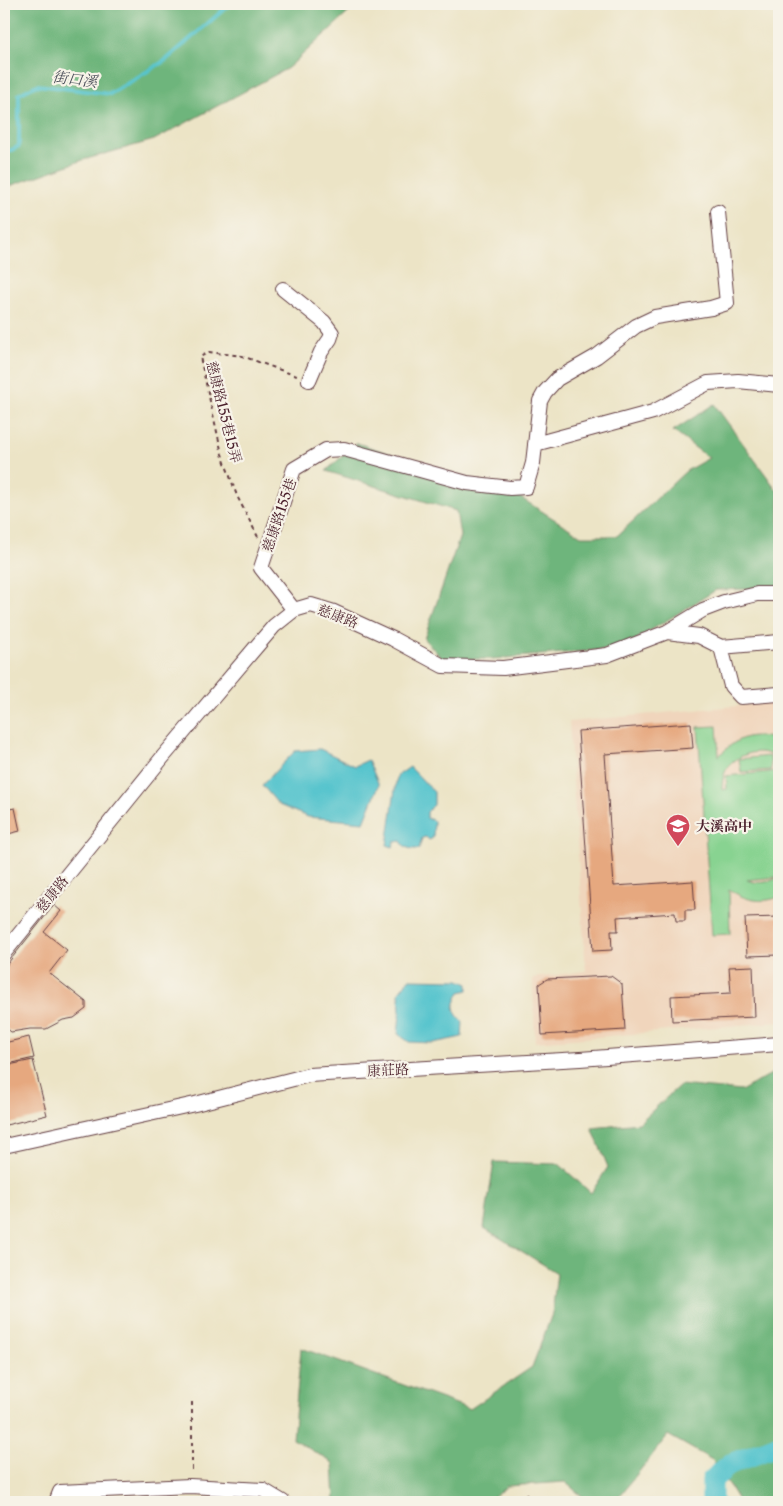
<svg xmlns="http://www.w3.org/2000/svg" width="783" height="1506" font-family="'Libre Caslon Text','Noto Serif TC',serif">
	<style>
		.built { fill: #f0d5bc }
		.green { fill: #88d391; stroke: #69795e }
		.forest { fill: #6eb57b; stroke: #5c6a53 }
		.water { fill: #56c4cd; stroke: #50727c }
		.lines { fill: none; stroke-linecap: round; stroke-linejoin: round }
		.stream { stroke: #56c4cd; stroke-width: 4 }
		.river { stroke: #56c4cd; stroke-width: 21 }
		.building { fill: #e6a87f }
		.minor-casing { stroke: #623d42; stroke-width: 16 }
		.path { stroke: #623d42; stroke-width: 2; stroke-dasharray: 4 4; stroke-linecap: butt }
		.minor { stroke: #fff; stroke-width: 14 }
		.labels { text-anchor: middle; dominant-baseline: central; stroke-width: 4.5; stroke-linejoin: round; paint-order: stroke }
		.street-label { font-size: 14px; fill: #4a1f2b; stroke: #f7f3e8 }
		.poi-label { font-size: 14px; font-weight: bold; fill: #4a1f2b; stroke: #f7f3e8; text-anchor: start }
		.water-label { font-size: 15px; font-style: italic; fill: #4e515c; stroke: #f7f3e8 }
	</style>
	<rect width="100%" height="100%" fill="#f7f3e8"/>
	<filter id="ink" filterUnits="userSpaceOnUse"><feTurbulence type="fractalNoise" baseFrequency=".02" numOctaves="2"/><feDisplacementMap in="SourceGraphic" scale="10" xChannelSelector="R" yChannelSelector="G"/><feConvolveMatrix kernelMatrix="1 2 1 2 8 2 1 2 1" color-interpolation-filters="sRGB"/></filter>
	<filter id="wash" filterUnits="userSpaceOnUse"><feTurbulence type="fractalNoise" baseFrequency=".0096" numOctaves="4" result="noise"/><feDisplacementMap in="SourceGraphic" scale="20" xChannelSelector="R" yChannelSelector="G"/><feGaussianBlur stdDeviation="1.12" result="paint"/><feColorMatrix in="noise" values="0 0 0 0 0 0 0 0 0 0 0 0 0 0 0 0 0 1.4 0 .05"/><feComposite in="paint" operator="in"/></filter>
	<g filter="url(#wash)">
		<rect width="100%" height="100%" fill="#ece4c6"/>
		<path class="built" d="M 779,702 L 779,1022 L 535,1042 L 533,978 L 586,971 L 569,722 Z"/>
		<path class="green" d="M 717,726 L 719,756 C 738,736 753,731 779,741 L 779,760 C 776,758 772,755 769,754 C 754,748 734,757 726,770 C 723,776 722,783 722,790 L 727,789 L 726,776 L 779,771 L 779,863 L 777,864 L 778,877 L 747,880 C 759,884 768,883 779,877 L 779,897 C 761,904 744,900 729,889 L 730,934 L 712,935 L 698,727 Z
			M 770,756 L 771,770 L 741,772 L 739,759 Z"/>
		<path class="forest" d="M 4,4 L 385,4 L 349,12 L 288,68 L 154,140 L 83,160 L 4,188 Z
			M 714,404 L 779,493 L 779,588 L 716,590 L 622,648 L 493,659 L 443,659 L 424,639 L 460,536 L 456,511 L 326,471 L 357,443 L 513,493 L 581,536 L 617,536 L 686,471 L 709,458 L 673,431 Z
			M 779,1067 L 779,1502 L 739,1502 L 714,1461 L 668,1435 L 615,1502 L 580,1502 L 583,1497 L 565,1482 L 507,1486 L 488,1502 L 335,1502 L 333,1463 L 293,1439 L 301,1348 L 470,1409 L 532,1367 L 552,1314 L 557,1273 L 484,1228 L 494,1162 L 559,1164 L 591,1193 L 608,1167 L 592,1128 L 639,1123 L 680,1085 L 741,1091 L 773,1073 Z"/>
		<path class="water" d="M 320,749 L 355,766 L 368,760 L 379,785 L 364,822 L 308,817 L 279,805 L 262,785 L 295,751 Z
			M 410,767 L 434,792 L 434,805 L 427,812 L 427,818 L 434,821 L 433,838 L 429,840 L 426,837 L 422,838 L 419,849 C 410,849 405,849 401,841 L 394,842 L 393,847 L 387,845 L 397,776 Z
			M 409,979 L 459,980 L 468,984 L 468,990 L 460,992 C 453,1006 451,1010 463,1022 L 462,1037 L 433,1043 L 409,1042 L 398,1034 L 400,1014 L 399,992 Z"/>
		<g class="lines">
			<path class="stream" d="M 4,154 L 19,146 L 19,94 L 37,85 L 110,94 L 166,60 L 230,4"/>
			<path class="river" d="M 712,1502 L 712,1480 L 730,1464 L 779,1445"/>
		</g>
		<g id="blocks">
			<path class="building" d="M 691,723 L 693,748 L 605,754 L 614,886 L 693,881 L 695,910 L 685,910 L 685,921 L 676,921 L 675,913 L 617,917 L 618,931 L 611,931 L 612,950 L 593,951 L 578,731 Z
				M 15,808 L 20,831 L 4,835 L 4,810 Z
				M 54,905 L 61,911 L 44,932 L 67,950 L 49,973 L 86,1002 L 86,1009 L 74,1018 L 63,1020 L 46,1029 L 30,1029 L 11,1032 L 4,1026 L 4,968 Z
				M 779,917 L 779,955 L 747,956 L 745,918 Z
				M 753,966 L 755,1017 L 672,1021 L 671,996 L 731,993 L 729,967 Z
				M 611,976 L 622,984 L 625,1030 L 542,1035 L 539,984 L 547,979 Z
				M 29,1037 L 34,1058 L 4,1065 L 4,1043 Z
				M 33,1060 L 47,1115 L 6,1125 L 4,1115 L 4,1066 Z"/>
		</g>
	</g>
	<g filter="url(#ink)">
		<use href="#blocks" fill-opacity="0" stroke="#623d42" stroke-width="1"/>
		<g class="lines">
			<defs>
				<path id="minor" d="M 283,289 L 324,322 L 332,333 L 330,339 L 321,352 L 309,380
					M 535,444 L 653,412 L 708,383 L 738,381 L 779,385
					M 294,610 L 261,568 L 294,469 L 326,450 L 344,449 L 467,483 L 510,488 L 526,487 L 533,463 L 540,401 L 545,392 L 557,379 L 597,356 L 636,326 L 655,317 L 711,308 L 727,303 L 718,212
					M 667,632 L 699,636 L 721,647 L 731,686 L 741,697 L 779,694
					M 721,647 L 779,642
					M 4,953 L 162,758 L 256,647 L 274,626 L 294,610 L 311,605 L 334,612 L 393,639 L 443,666 L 503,668 L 607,655 L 667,632 L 703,610 L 724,602 L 757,594 L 779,594
					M 4,1146 L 195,1104 L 309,1075 L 580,1059 L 779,1044
					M 56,1502 L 60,1492 L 190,1486 L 263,1490 L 283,1502"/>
			</defs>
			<use href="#minor" class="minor-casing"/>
			<path class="path" d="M 258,537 L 237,496 L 222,454 L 200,357 L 209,352 L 242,356 L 297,376
				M 192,1402 L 192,1474
				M 518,1502 L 529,1493"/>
			<use href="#minor" class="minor"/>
		</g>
	</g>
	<defs>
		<symbol id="school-pin" viewBox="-11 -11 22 30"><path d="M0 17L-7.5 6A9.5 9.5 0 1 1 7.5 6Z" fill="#d1495b" stroke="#f7f3e8"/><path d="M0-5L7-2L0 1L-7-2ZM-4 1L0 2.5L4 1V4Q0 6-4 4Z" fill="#fff"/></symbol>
	</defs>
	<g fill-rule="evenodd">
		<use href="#school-pin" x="664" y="812" width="28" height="38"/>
	</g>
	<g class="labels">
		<g class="street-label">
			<text transform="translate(224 412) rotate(76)">慈康路155巷15弄</text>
			<text transform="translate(279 515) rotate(-71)">慈康路155巷</text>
			<text transform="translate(338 616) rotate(21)">慈康路</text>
			<text transform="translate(52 894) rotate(-51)">慈康路</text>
			<text transform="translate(388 1070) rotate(-3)">康莊路</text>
		</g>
		<g class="poi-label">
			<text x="696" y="826">大溪高中</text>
		</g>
		<g class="water-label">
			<text transform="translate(75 79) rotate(7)">街口溪</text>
		</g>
	</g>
	<rect width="783" height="1506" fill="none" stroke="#f7f3e8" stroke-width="20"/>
</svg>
